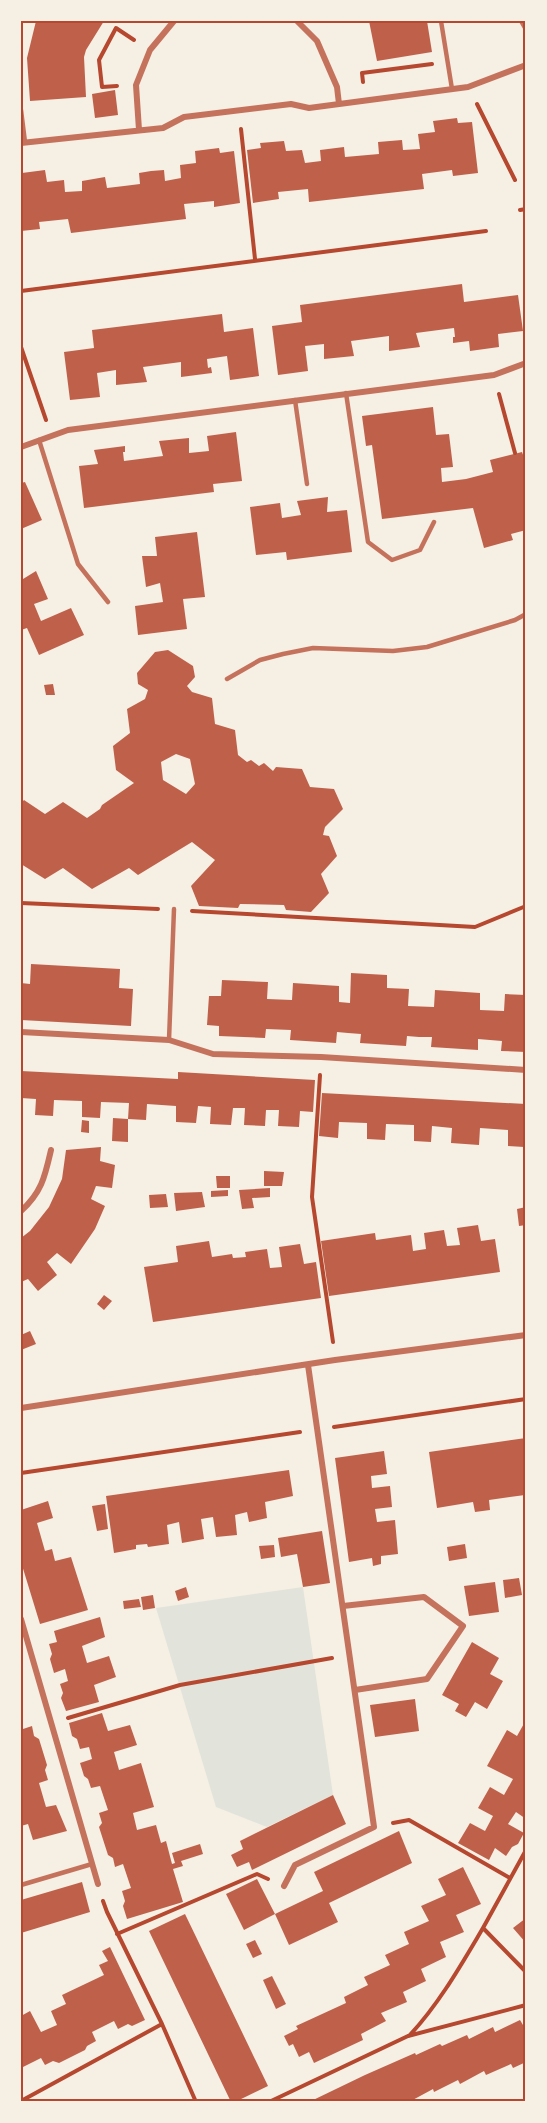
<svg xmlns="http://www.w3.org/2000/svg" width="547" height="2123" font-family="Quicksand,sans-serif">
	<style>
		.green { fill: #e2e4dc }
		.building { fill: #bf614a; fill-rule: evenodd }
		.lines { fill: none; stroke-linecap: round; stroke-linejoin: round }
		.path { stroke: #b5482f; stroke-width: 4 }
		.service { stroke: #c5725c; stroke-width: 4.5 }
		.minor { stroke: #c5725c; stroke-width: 6 }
		.neatline { fill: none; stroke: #b5482f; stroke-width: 2 }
	</style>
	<rect width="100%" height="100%" fill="#f6efe4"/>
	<path class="green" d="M 303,1587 L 333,1795 L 267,1827 L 216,1807 L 156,1608 Z"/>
	<path class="building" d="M 36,21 L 104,21 L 86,50 L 84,57 L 86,97 L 30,101 L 27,58 Z
		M 369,21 L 427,21 L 432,52 L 377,61 Z
		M 115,90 L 118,115 L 95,118 L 92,94 Z
		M 457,118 L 458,123 L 472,122 L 478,173 L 453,176 L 452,170 L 422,174 L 424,189 L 309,202 L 308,189 L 278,192 L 279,199 L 253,203 L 247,150 L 261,148 L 260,143 L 284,141 L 286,151 L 302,150 L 305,163 L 321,161 L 320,150 L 344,147 L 345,157 L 379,154 L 378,142 L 402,140 L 403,150 L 420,149 L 418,134 L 435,132 L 433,121 Z
		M 219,148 L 220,153 L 234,151 L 240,203 L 214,207 L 214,201 L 184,204 L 186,219 L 71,233 L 68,219 L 39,222 L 40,229 L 21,231 L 22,173 L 45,170 L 47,182 L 64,180 L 65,192 L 82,191 L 82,181 L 105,177 L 107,188 L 124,186 L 140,184 L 139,173 L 151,171 L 164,170 L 165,181 L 181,178 L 180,165 L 196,163 L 195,151 Z
		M 462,284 L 464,302 L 518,295 L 523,331 L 498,334 L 499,347 L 470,351 L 469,341 L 453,343 L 453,337 L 455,337 L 454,328 L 416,333 L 420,347 L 389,351 L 389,336 L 351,341 L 354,356 L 324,359 L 324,344 L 305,346 L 308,371 L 278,375 L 272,326 L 302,322 L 300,305 Z
		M 222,314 L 224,332 L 253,328 L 259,376 L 230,380 L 227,356 L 207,359 L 208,368 L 211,367 L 212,373 L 181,377 L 181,362 L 143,367 L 147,382 L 116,385 L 116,370 L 97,373 L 100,397 L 70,400 L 64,352 L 94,348 L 92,330 Z
		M 433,407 L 436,435 L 449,434 L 453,467 L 441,468 L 442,482 L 466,479 L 493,472 L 490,460 L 522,452 L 526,463 L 526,530 L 511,534 L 513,540 L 484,548 L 473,508 L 382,519 L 372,445 L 366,446 L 362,416 Z
		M 236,432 L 242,481 L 213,484 L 214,492 L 84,508 L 79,466 L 98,464 L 94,450 L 125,446 L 125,452 L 123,452 L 124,461 L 163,456 L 159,441 L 189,438 L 189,453 L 209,451 L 207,436 Z
		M 25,482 L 42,520 L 21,529 L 21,483 Z
		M 328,497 L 327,512 L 347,510 L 352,552 L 287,560 L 286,552 L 256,555 L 250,507 L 280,503 L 282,518 L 301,515 L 297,501 Z
		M 197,532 L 205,597 L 183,599 L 187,629 L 138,635 L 135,606 L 163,602 L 160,583 L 146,587 L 142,556 L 157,556 L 155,537 Z
		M 36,571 L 48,599 L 34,604 L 41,621 L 71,608 L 84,635 L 39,655 L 27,628 L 21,630 L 21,575 L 23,579 Z
		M 168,650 L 193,666 L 195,677 L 187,686 L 192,692 L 212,698 L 215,724 L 235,730 L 238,755 L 247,762 L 251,760 L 259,766 L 264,763 L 273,771 L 276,767 L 302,769 L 310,787 L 334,789 L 343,809 L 325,827 L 323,835 L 329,836 L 337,856 L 321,874 L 329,893 L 311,912 L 286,910 L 284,905 L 240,904 L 238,908 L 199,906 L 191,886 L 215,860 L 192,842 L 138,875 L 129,868 L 92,889 L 63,868 L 45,879 L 21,864 L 21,803 L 24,800 L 45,814 L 63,802 L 87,818 L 100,809 L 102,805 L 134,783 L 116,770 L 113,746 L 130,733 L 127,709 L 145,699 L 148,690 L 138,684 L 137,673 L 155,652 ZM 176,754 L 190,759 L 195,784 L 186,794 L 163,780 L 161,762 Z
		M 53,684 L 55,695 L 46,695 L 44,685 Z
		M 31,964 L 120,969 L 119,988 L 133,989 L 131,1026 L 21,1020 L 21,983 L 30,984 Z
		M 351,973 L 387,975 L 387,988 L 409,989 L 408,1006 L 434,1007 L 435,990 L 480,993 L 480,1010 L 504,1011 L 505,994 L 526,995 L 526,1052 L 501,1051 L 502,1041 L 478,1039 L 478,1050 L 431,1047 L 432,1037 L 419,1037 L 407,1036 L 406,1046 L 360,1043 L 361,1034 L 348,1033 L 337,1032 L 336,1043 L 290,1040 L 291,1030 L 266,1029 L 265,1038 L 219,1036 L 219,1026 L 207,1025 L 209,996 L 221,996 L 222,980 L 268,982 L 267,999 L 292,1000 L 293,983 L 339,986 L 339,1002 L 350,1003 Z
		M 21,1071 L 178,1079 L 178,1072 L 315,1080 L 313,1112 L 300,1111 L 299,1127 L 278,1126 L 279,1110 L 266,1110 L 265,1126 L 244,1125 L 245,1108 L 233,1108 L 231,1125 L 210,1124 L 211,1107 L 198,1106 L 196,1123 L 176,1122 L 176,1106 L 147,1104 L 146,1120 L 128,1119 L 129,1103 L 101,1102 L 100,1118 L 82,1117 L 82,1101 L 54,1100 L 53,1116 L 35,1115 L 36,1099 L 21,1098 Z
		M 322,1093 L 526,1104 L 524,1147 L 508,1146 L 508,1130 L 480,1128 L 479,1145 L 451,1143 L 452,1128 L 432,1126 L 431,1142 L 414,1141 L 414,1125 L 386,1124 L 385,1140 L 367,1139 L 367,1123 L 339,1122 L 338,1138 L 319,1136 Z
		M 113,1118 L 128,1119 L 128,1142 L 112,1141 Z
		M 82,1120 L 89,1121 L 89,1133 L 81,1132 Z
		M 101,1147 L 100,1161 L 115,1165 L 112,1188 L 96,1186 L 91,1199 L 105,1206 L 95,1229 L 71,1264 L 57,1253 L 47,1262 L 57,1275 L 38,1291 L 28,1279 L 21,1282 L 21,1238 L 30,1231 L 49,1207 L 62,1179 L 66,1150 Z
		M 264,1171 L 284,1172 L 282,1186 L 264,1186 Z
		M 216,1176 L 230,1176 L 230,1188 L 217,1188 Z
		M 270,1188 L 270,1197 L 252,1198 L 254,1208 L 242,1209 L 239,1190 Z
		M 228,1190 L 228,1196 L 211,1197 L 211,1191 Z
		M 202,1192 L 205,1207 L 176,1211 L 174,1193 Z
		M 166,1194 L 168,1207 L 150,1208 L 149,1195 Z
		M 526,1207 L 526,1225 L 519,1226 L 517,1209 Z
		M 478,1225 L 481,1241 L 495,1239 L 500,1272 L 329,1296 L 321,1241 L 375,1233 L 376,1240 L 411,1235 L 413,1251 L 426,1249 L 424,1233 L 444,1230 L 447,1246 L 460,1245 L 457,1228 Z
		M 209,1241 L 212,1257 L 232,1254 L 233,1258 L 246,1257 L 245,1252 L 267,1249 L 270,1268 L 282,1267 L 279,1247 L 300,1244 L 304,1264 L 316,1262 L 321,1298 L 153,1322 L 144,1267 L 178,1262 L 176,1246 Z
		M 104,1295 L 112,1301 L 104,1310 L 97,1304 Z
		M 30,1331 L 36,1344 L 21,1350 L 21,1335 Z
		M 526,1438 L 525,1495 L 489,1500 L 490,1510 L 475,1512 L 473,1502 L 437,1508 L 429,1452 Z
		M 384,1451 L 387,1474 L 371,1476 L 372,1488 L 390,1486 L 392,1507 L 375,1509 L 377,1522 L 395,1520 L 398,1554 L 381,1556 L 381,1564 L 373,1566 L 372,1558 L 349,1562 L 335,1458 Z
		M 289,1470 L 293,1496 L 265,1502 L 267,1518 L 249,1522 L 247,1512 L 235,1515 L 237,1535 L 216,1537 L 213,1517 L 201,1519 L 204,1539 L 182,1543 L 179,1522 L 167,1525 L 169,1544 L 148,1547 L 147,1544 L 136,1545 L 136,1549 L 114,1553 L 106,1496 Z
		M 48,1501 L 53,1518 L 37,1523 L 45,1551 L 52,1549 L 55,1561 L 71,1557 L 88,1610 L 40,1624 L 21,1562 L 21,1510 Z
		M 105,1504 L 108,1529 L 97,1531 L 92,1506 Z
		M 322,1531 L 330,1583 L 303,1587 L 297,1554 L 281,1557 L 278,1538 Z
		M 465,1544 L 467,1558 L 449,1561 L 447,1547 Z
		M 274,1545 L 275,1557 L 261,1559 L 259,1546 Z
		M 519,1578 L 522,1595 L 505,1598 L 503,1580 Z
		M 495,1582 L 499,1612 L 469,1616 L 464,1586 Z
		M 186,1587 L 189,1597 L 178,1601 L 175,1591 Z
		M 153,1595 L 155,1608 L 143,1610 L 141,1597 Z
		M 139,1599 L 141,1607 L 124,1609 L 123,1601 Z
		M 100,1617 L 105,1637 L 82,1646 L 87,1663 L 109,1656 L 116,1677 L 94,1685 L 99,1702 L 66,1711 L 61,1698 L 63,1693 L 60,1684 L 68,1681 L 65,1669 L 54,1673 L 50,1659 L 52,1654 L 49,1644 L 57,1642 L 54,1631 Z
		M 472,1642 L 499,1658 L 490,1674 L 503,1681 L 487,1709 L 475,1702 L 466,1717 L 455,1711 L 459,1704 L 442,1695 Z
		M 415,1699 L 419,1731 L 375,1737 L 370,1705 Z
		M 102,1713 L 108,1731 L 130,1725 L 137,1745 L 114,1752 L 119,1770 L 141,1763 L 154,1807 L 133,1813 L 137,1830 L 156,1825 L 161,1843 L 166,1841 L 172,1864 L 175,1863 L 172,1853 L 200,1844 L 203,1854 L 181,1861 L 183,1866 L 173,1869 L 183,1902 L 127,1919 L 123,1906 L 125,1901 L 122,1891 L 131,1888 L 123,1864 L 115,1867 L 113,1858 L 108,1855 L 99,1827 L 102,1823 L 99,1813 L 108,1810 L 100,1786 L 91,1788 L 88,1779 L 84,1776 L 80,1763 L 92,1759 L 89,1747 L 80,1749 L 77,1739 L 72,1736 L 69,1723 Z
		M 526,1720 L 526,1819 L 516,1812 L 508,1824 L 524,1833 L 518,1844 L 512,1847 L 506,1856 L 495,1848 L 489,1860 L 458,1843 L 470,1823 L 485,1831 L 493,1816 L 478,1808 L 490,1787 L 504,1795 L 513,1779 L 487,1766 L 507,1730 L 517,1736 Z
		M 21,1723 L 23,1729 L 32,1726 L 34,1736 L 39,1739 L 47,1765 L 45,1770 L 48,1780 L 39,1783 L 46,1807 L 56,1805 L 67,1831 L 33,1840 L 28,1824 L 21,1826 Z
		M 333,1795 L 346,1824 L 252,1870 L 249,1862 L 237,1867 L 231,1855 L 243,1849 L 240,1841 Z
		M 399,1831 L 412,1863 L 329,1903 L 338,1922 L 289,1945 L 275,1914 L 244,1930 L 226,1894 L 257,1879 L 275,1914 L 323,1891 L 314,1872 Z
		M 463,1867 L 481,1904 L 456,1915 L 464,1932 L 440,1942 L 446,1957 L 421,1969 L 426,1981 L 403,1992 L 407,2002 L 381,2013 L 386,2021 L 361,2034 L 363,2040 L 314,2063 L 309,2052 L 299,2057 L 293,2044 L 289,2046 L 284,2036 L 298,2029 L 296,2026 L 346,2003 L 344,1997 L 368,1985 L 364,1977 L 390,1965 L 385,1955 L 409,1944 L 404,1932 L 429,1921 L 421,1906 L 446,1895 L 438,1879 Z
		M 82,1882 L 90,1912 L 21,1933 L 21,1900 Z
		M 185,1914 L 268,2086 L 235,2102 L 231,2102 L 149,1931 Z
		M 526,1918 L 526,1943 L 513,1928 Z
		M 255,1940 L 262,1954 L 253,1958 L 246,1944 Z
		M 110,1947 L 145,2020 L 132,2026 L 128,2024 L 118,2029 L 114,2021 L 92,2032 L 96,2041 L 87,2046 L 85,2050 L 59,2063 L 53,2061 L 45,2065 L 41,2058 L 21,2068 L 21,2016 L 30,2011 L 41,2032 L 57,2025 L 51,2011 L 66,2004 L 62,1995 L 104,1975 L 99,1965 L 108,1961 L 102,1951 Z
		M 272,1976 L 286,2004 L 276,2009 L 263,1980 Z
		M 520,2020 L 523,2025 L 526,2023 L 526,2062 L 513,2068 L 511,2064 L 486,2075 L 484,2071 L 460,2084 L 458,2080 L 434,2092 L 433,2089 L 409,2102 L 309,2102 L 365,2075 L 415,2053 L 416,2055 L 440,2044 L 442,2046 L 467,2035 L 469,2039 L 493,2027 L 495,2032 Z"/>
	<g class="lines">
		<path class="path" d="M 363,82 L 362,73 L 432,64
			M 117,86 L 102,87 L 99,60 L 116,28 L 134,40
			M 477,104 L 515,180
			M 241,129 L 255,259
			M 520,210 L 526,209
			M 21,291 L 486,231
			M 21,347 L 46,420
			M 499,394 L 515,453
			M 21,903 L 158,909
			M 192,911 L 475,927 L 526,906
			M 320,1075 L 312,1197 L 333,1342
			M 334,1427 L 526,1399
			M 21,1473 L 300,1432
			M 68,1718 L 180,1685 L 332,1658
			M 393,1823 L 409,1820 L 510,1878
			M 103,1901 L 107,1912 L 162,2024
			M 483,1928 L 526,1850
			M 117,1934 L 257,1874 L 268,1879
			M 409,2036 C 439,2004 461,1965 483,1928 L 526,1972
			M 21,2101 L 162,2024 L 196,2102
			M 269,2102 L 408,2036 L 526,2005"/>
		<path class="service" d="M 441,21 L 452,89
			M 21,110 L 25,142
			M 346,393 L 368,542 L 392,560 L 420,550 L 434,522
			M 295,400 L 307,484
			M 39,440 L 78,564 L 108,602
			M 227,679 L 260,660 L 283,654 L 313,648 L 393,651 L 427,647 L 515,620 L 526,614
			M 169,1040 L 174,909
			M 21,1885 L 92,1864"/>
		<path class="minor" d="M 297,21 L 317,41 L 337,87 L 339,104
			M 522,21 L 526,28
			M 139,130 L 136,85 L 150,50 L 174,21
			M 21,143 L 163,128 L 184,117 L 291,104 L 309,108 L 468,87 L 526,65
			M 21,447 L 68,430 L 494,375 L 526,363
			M 21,1032 L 169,1040 L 213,1054 L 321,1057 L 526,1070
			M 21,1211 C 42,1192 45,1176 51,1150
			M 21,1408 L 335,1360 L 526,1335
			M 343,1606 L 424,1597 L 463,1626 L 427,1679 L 355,1690
			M 21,1619 L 98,1884
			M 284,1886 L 295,1865 L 374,1827 L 308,1365"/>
	</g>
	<rect width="547" height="2123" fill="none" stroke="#f6efe4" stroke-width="45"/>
	<rect x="22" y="22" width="502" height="2078" class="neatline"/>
</svg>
